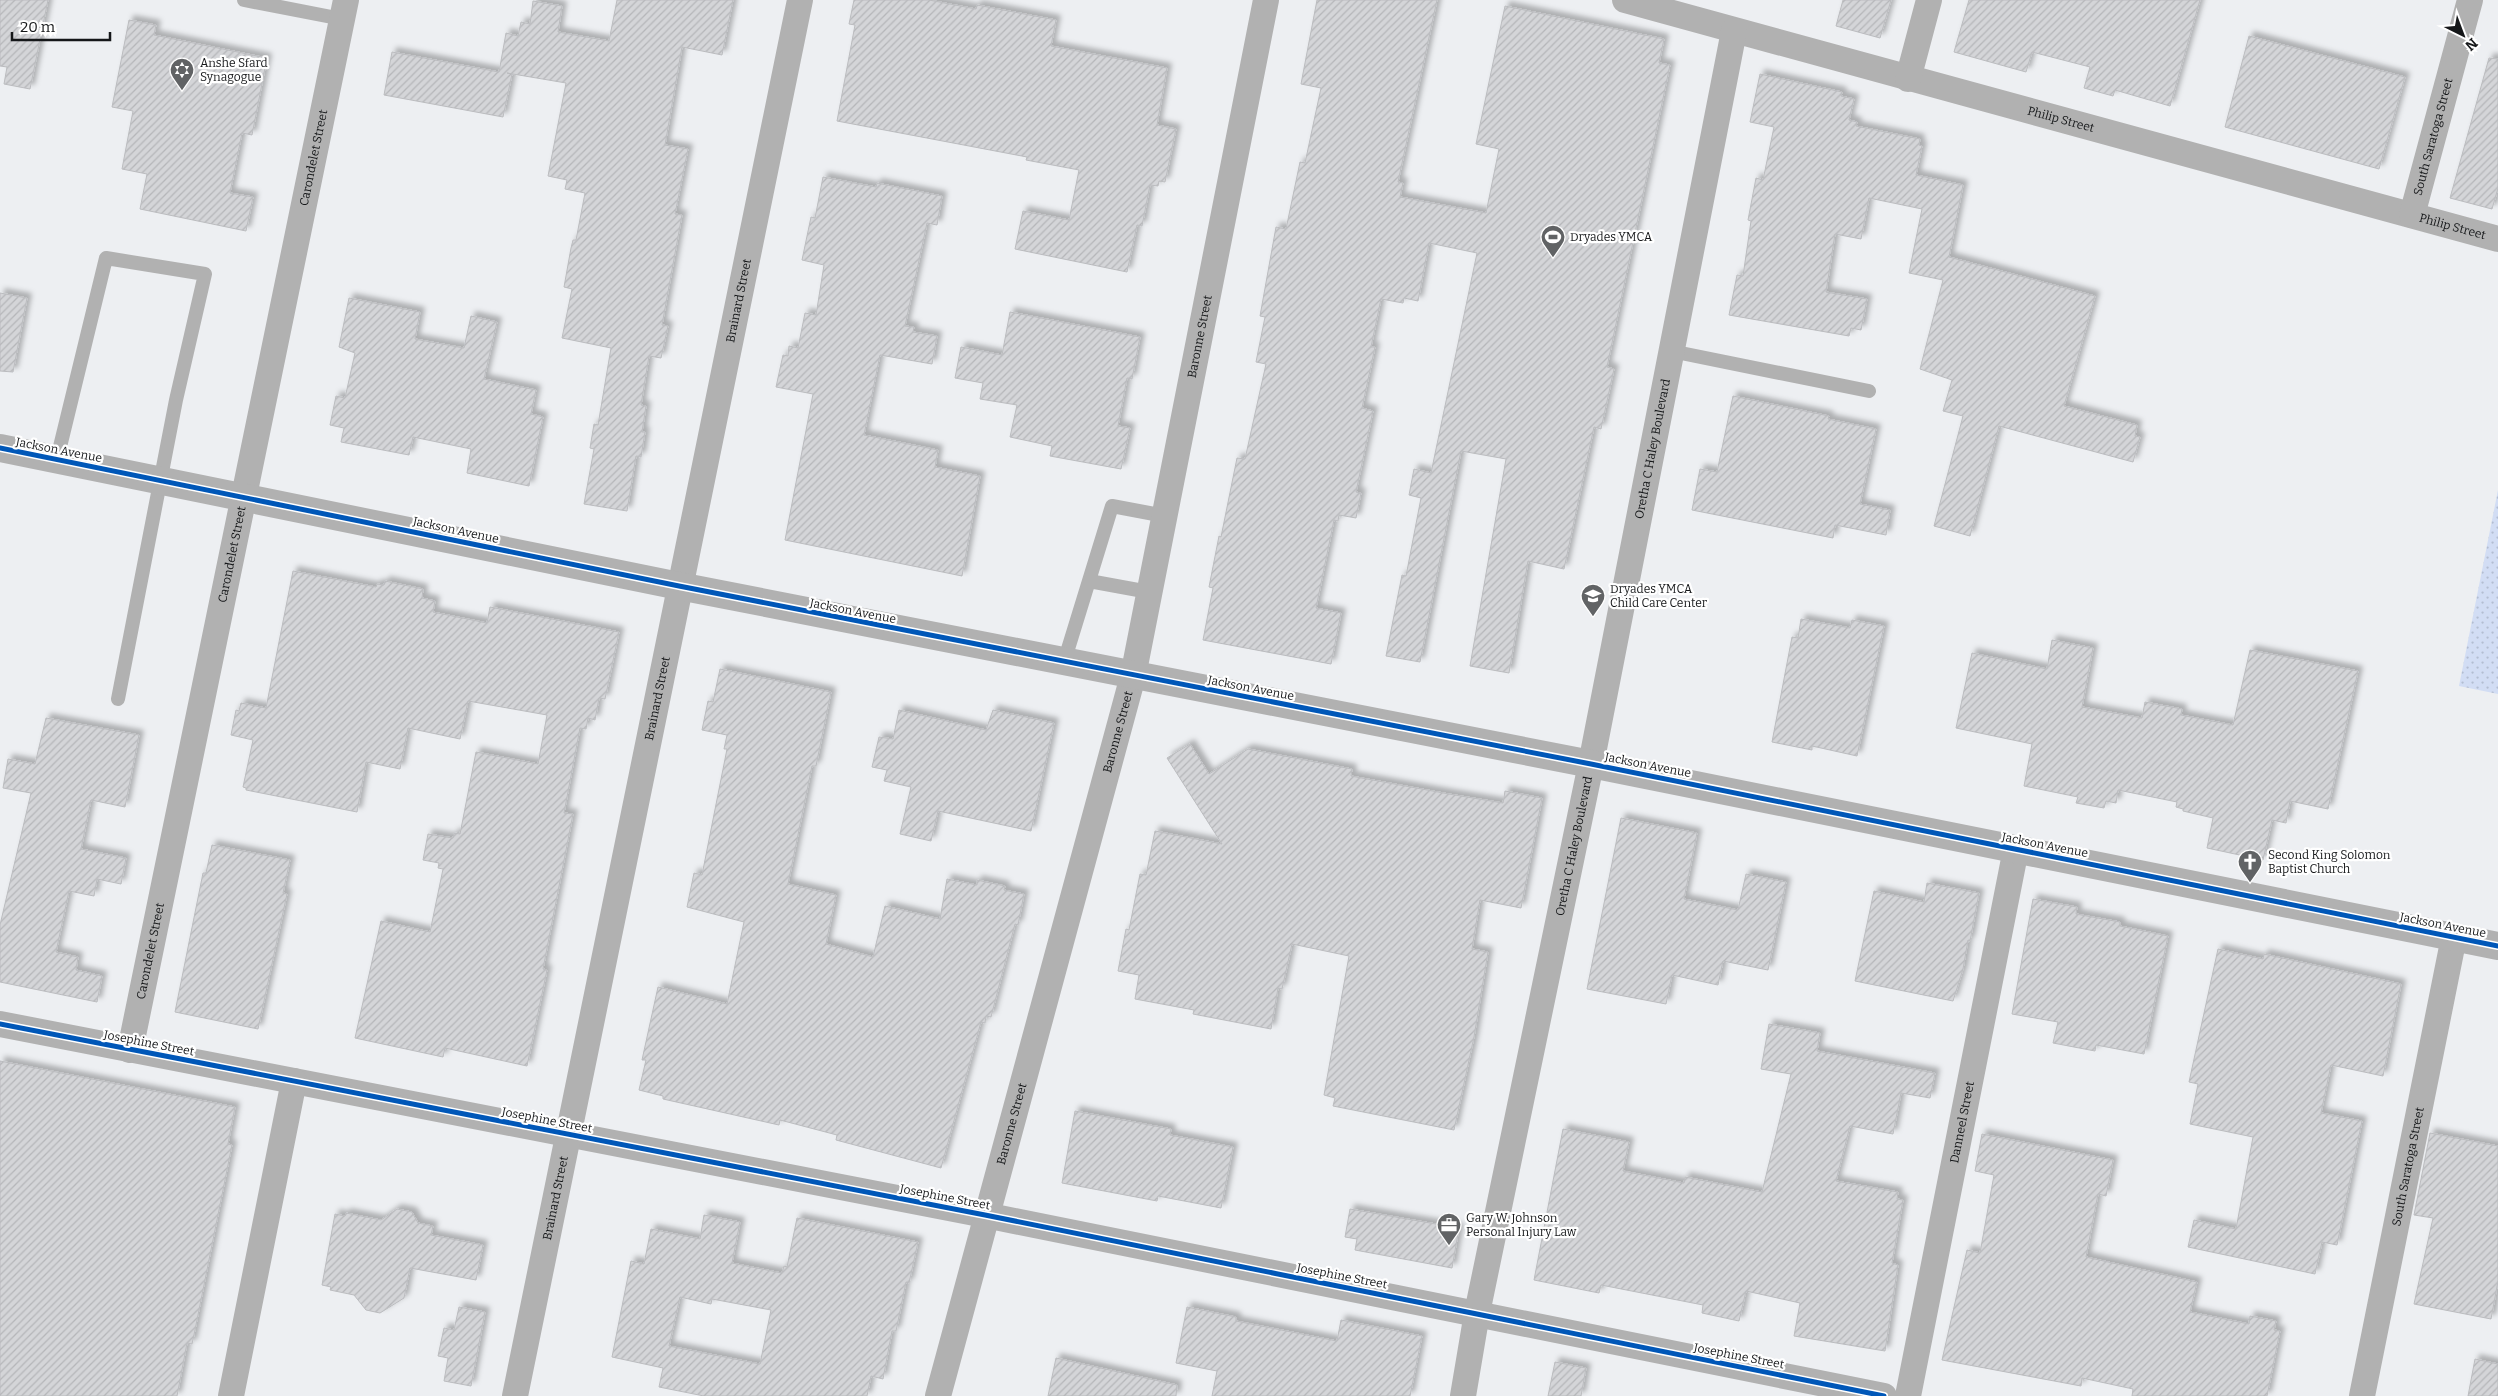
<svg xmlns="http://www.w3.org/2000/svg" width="2498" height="1396" font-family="Bitter,serif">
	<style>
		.park { fill: url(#park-dots) }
		.building { fill: url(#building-hatch); stroke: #bbbcbf; fill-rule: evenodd; filter: url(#shadow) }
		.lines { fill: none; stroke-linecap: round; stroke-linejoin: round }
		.service { stroke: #b1b1b1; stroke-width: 14 }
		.minor { stroke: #b1b1b1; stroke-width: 26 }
		.tertiary { stroke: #b1b1b1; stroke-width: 28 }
		.cycleway-casing { stroke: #fff; stroke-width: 8 }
		.cycleway { stroke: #0057b8; stroke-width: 5 }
		.labels { text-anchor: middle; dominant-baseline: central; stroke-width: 4.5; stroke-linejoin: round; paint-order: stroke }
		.poi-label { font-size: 12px; fill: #151719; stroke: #fff; text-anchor: start }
		.street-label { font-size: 12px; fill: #151719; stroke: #fff }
	</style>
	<defs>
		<pattern id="park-dots" width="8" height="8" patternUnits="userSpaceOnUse" patternTransform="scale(1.25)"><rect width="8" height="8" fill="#d2ddf4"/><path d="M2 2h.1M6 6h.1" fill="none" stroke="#b3bdd1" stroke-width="1.8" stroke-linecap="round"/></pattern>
		<pattern id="building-hatch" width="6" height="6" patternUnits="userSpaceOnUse" patternTransform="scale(1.25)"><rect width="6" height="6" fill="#d4d5d8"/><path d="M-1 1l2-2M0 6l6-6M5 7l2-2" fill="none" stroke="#b5b6b9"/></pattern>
		<filter id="shadow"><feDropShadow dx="4.5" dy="-4.5" stdDeviation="2.5" flood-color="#0004"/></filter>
	</defs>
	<rect width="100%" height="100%" fill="#edeff2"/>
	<path class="park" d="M 2498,490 L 2498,694 L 2459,686 Z"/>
	<path class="building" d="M 0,0 L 48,0 L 30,89 L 4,84 L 7,67 L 0,66 Z
		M 617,0 L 733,0 L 722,55 L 682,47 L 665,145 L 688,149 L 675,214 L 682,215 L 662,325 L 668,326 L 661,358 L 649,356 L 641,405 L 646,406 L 642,432 L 645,432 L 641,457 L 636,456 L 627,511 L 584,504 L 594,449 L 590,448 L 594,424 L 598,425 L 611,348 L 562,338 L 572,289 L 564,287 L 571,248 L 573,240 L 576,240 L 585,193 L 565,189 L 567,180 L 548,176 L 566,83 L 507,73 L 512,74 L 503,117 L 384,95 L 392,52 L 499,72 L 506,33 L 518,36 L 521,22 L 530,24 L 533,1 L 562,6 L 558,32 L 609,41 Z
		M 854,0 L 929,0 L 976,9 L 977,5 L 1056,20 L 1051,46 L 1167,68 L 1157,125 L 1176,129 L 1165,182 L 1159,181 L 1158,186 L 1150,185 L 1142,226 L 1137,225 L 1127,272 L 1015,249 L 1023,211 L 1069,220 L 1079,170 L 1026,160 L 1027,157 L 837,121 L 855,25 L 849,24 Z
		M 1317,0 L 1437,0 L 1398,182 L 1403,183 L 1400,197 L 1486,213 L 1499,149 L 1476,144 L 1505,6 L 1664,39 L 1659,63 L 1670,65 L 1607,367 L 1614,369 L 1601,429 L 1594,427 L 1564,569 L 1528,561 L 1509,673 L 1470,666 L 1506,459 L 1461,451 L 1420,662 L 1386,656 L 1402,575 L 1406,576 L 1421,498 L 1409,495 L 1414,469 L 1431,473 L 1477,253 L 1429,243 L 1418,301 L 1404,298 L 1403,303 L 1381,299 L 1371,347 L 1375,347 L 1362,408 L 1373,411 L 1356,492 L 1361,493 L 1356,518 L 1339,515 L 1338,521 L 1334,520 L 1316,608 L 1341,613 L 1331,664 L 1203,640 L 1213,588 L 1209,587 L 1219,536 L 1221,537 L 1237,458 L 1245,459 L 1266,364 L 1256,362 L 1265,317 L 1260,316 L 1276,227 L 1286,229 L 1300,162 L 1305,163 L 1321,88 L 1301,84 Z
		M 1843,0 L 1891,0 L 1880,38 L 1836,26 Z
		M 1969,0 L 2200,0 L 2170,106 L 2115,90 L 2113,96 L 2084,88 L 2090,67 L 2032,52 L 2026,72 L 1954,52 Z
		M 129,20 L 156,25 L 154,35 L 267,58 L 252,135 L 242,133 L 230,193 L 253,197 L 246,231 L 140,209 L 147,174 L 122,169 L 133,111 L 112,107 Z
		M 2249,36 L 2405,77 L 2379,169 L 2225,127 Z
		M 2489,58 L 2498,59 L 2498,188 L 2492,209 L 2450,198 Z
		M 1760,74 L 1842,92 L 1841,96 L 1854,99 L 1849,120 L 1857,122 L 1856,126 L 1920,139 L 1919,145 L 1922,146 L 1916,175 L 1963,185 L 1949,257 L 2095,296 L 2064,406 L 2137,425 L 2135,436 L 2140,437 L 2133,462 L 1999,426 L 1970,536 L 1934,526 L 1963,416 L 1943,411 L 1952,380 L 1920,369 L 1943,280 L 1909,273 L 1922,209 L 1869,198 L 1861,239 L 1835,234 L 1826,292 L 1867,299 L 1861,330 L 1851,328 L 1849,336 L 1729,315 L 1737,275 L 1743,276 L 1751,221 L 1748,220 L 1756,178 L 1763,180 L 1774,127 L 1750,122 Z
		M 823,177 L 876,187 L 877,183 L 942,196 L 937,225 L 927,223 L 905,326 L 914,327 L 913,332 L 937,336 L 932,364 L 880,355 L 864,435 L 938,450 L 935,467 L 980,476 L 962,576 L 785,540 L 813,394 L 776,387 L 783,355 L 788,356 L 789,346 L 798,348 L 805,313 L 816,315 L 824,265 L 802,260 L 811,217 L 815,218 Z
		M 0,293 L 27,298 L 13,372 L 0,371 Z
		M 349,298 L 420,312 L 415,339 L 464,348 L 471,316 L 497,322 L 484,379 L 536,390 L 531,414 L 543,417 L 529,486 L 467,473 L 471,449 L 413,437 L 409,455 L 341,442 L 344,428 L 330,425 L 336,396 L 345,398 L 355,353 L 339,347 Z
		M 1010,312 L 1140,337 L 1132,379 L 1127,378 L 1118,426 L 1130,428 L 1121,469 L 1050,456 L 1052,446 L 1010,437 L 1017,405 L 980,399 L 983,383 L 955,378 L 961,347 L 1002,355 Z
		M 1733,396 L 1829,416 L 1828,419 L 1876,429 L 1860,504 L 1890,510 L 1886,535 L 1835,525 L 1833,538 L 1692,510 L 1700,469 L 1717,472 Z
		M 293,571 L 376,587 L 377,584 L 384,585 L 385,581 L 423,589 L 422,598 L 435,601 L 433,612 L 487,623 L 490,607 L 619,632 L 605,699 L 599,698 L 595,720 L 588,718 L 586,729 L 580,728 L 564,813 L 573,814 L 543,969 L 547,970 L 527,1066 L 445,1048 L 443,1057 L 355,1038 L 381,921 L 430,932 L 443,869 L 438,868 L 439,863 L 423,860 L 428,834 L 453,838 L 454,833 L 460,834 L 476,752 L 538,764 L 547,715 L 468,701 L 460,739 L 408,728 L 400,769 L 366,762 L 357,812 L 246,790 L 246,788 L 243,787 L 253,740 L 231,735 L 236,710 L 239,711 L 241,703 L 266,708 Z
		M 1801,619 L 1850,628 L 1852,620 L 1884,626 L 1857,756 L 1812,746 L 1812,750 L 1772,742 L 1792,637 L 1798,638 Z
		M 2052,640 L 2093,648 L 2082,707 L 2142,718 L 2145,702 L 2182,709 L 2181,715 L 2233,725 L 2250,650 L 2358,671 L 2328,809 L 2290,801 L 2286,823 L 2272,820 L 2263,860 L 2207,848 L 2213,818 L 2183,811 L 2183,809 L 2176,807 L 2177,802 L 2118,790 L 2116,803 L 2106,801 L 2104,808 L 2076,803 L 2078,797 L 2024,786 L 2032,744 L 1956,728 L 1972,653 L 2047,669 Z
		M 720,669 L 831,692 L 816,766 L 812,766 L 788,884 L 836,895 L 826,944 L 873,957 L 885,906 L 940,919 L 947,879 L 977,885 L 977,880 L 1005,886 L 1004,890 L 1024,894 L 1018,925 L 1015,924 L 991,1017 L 986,1016 L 985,1023 L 981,1022 L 941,1168 L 836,1140 L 837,1135 L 780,1120 L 779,1125 L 663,1099 L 663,1096 L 639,1090 L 646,1060 L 642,1060 L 658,987 L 727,1004 L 744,922 L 687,907 L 694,873 L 702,875 L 727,749 L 724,749 L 727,735 L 702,730 L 708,701 L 713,702 Z
		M 899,710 L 986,730 L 993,710 L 1054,723 L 1031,831 L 938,811 L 931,841 L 900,834 L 911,787 L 884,781 L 887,770 L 872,767 L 879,737 L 893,739 Z
		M 46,718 L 139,735 L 125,807 L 91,800 L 81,849 L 126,858 L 121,884 L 97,879 L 94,896 L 69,891 L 56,952 L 78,957 L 76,970 L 102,976 L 97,1002 L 0,982 L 0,925 L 31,793 L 3,788 L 8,759 L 35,764 Z
		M 1190,744 L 1209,774 L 1248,749 L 1352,769 L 1351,776 L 1449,794 L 1503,803 L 1505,791 L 1542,798 L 1521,908 L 1480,900 L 1472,949 L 1488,952 L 1474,1037 L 1454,1130 L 1333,1106 L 1335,1098 L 1324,1095 L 1349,956 L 1292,944 L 1282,989 L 1278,988 L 1271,1029 L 1193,1014 L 1194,1010 L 1135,999 L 1139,975 L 1118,971 L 1126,929 L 1129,930 L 1140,874 L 1146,875 L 1155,831 L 1222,844 L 1167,758 Z
		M 1621,818 L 1697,833 L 1684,899 L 1738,910 L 1746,874 L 1786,882 L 1768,970 L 1723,961 L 1718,985 L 1672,975 L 1666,1004 L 1587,989 Z
		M 212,845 L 290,860 L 283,893 L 287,894 L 258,1029 L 175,1012 L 203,873 L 206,873 Z
		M 1927,883 L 1979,893 L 1970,941 L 1968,940 L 1963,969 L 1953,1001 L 1855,981 L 1874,891 L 1924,902 Z
		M 2033,899 L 2077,907 L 2076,914 L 2120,922 L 2120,926 L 2168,936 L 2144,1054 L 2096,1045 L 2095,1051 L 2053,1043 L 2058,1022 L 2012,1014 Z
		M 2218,949 L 2263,959 L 2264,954 L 2401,984 L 2383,1076 L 2331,1065 L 2321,1113 L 2362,1121 L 2337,1245 L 2322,1242 L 2315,1274 L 2188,1247 L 2194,1220 L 2236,1229 L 2253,1137 L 2190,1124 L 2198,1084 L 2189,1082 Z
		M 1769,1024 L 1820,1033 L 1817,1051 L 1935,1073 L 1930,1098 L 1901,1093 L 1893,1134 L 1850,1126 L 1836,1181 L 1898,1192 L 1897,1199 L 1903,1200 L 1892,1263 L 1898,1265 L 1885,1351 L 1794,1336 L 1800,1303 L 1746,1291 L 1739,1321 L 1702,1313 L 1703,1305 L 1601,1285 L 1599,1293 L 1534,1280 L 1563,1129 L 1629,1142 L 1623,1171 L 1684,1183 L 1685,1177 L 1762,1192 L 1791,1074 L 1761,1069 Z
		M 0,1061 L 235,1107 L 228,1144 L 232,1145 L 195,1330 L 192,1344 L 187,1343 L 177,1396 L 0,1396 Z
		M 1075,1111 L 1171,1129 L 1170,1135 L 1233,1147 L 1221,1208 L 1158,1196 L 1157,1201 L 1062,1183 Z
		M 2430,1133 L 2498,1146 L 2498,1281 L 2491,1319 L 2414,1304 L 2433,1218 L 2414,1215 Z
		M 1982,1134 L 2113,1160 L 2106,1196 L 2098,1194 L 2086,1257 L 2197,1282 L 2190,1312 L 2249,1324 L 2250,1316 L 2276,1321 L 2274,1330 L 2280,1331 L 2267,1396 L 2132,1396 L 2133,1389 L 2082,1378 L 2081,1386 L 1942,1360 L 1967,1250 L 1980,1253 L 1994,1175 L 1975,1171 Z
		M 397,1209 L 412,1212 L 418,1223 L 433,1226 L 431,1235 L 483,1245 L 476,1280 L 410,1268 L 404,1298 L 380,1313 L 366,1310 L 354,1295 L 330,1290 L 331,1287 L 322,1285 L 335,1214 L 345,1216 L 346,1213 L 381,1220 Z
		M 1350,1209 L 1459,1228 L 1452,1268 L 1355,1250 L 1357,1239 L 1345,1237 Z
		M 704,1215 L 740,1222 L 732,1263 L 782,1273 L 784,1266 L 787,1267 L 797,1218 L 918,1242 L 909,1283 L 906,1282 L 896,1331 L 892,1331 L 883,1379 L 871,1376 L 867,1396 L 704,1396 L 659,1387 L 663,1368 L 612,1357 L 631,1261 L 644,1264 L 651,1229 L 700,1239 ZM 680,1297 L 711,1304 L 712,1299 L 771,1310 L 760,1364 L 669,1346 Z
		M 459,1307 L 485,1312 L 471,1386 L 444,1381 L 448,1358 L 438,1356 L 444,1328 L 454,1330 Z
		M 1187,1307 L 1236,1317 L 1236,1321 L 1337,1341 L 1341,1320 L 1422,1336 L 1410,1396 L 1212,1396 L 1217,1371 L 1176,1363 Z
		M 1056,1358 L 1177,1385 L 1176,1396 L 1048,1396 Z
		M 2475,1359 L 2498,1364 L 2498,1396 L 2468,1396 Z
		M 1555,1362 L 1586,1368 L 1581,1396 L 1548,1396 Z"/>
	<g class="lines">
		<path class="service" d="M 244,0 L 342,19
			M 1671,351 L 1869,391
			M 57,459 L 106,258 L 205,274 L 176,400 L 118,699
			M 1089,581 L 1149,592
			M 1064,662 L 1112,506 L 1165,516"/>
		<g class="minor">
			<path id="s1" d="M 1625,0 L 2498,239"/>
			<path d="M 1908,79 L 1929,0"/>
			<path id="s2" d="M 2412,215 L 2470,0"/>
			<path d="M 0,1024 L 985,1215 L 1884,1396"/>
			<path id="s3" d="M 130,1050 L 346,0"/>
			<path d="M 231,1396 L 294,1081"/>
			<path id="s4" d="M 515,1396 L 800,0"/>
			<path id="s5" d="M 938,1396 L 1133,676 L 1266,0"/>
			<path id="s6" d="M 1463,1396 L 1477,1313 L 1591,764 L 1734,31"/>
			<path id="s7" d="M 1908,1396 L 2016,849"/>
			<path id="s8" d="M 2362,1396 L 2454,937"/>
		</g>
		<path class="tertiary" d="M 0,448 L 679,586 L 1591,764 L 2498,946"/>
		<defs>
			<path id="cycleway" d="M 0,448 L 679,586 L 1591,764 L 2498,946
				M 0,1024 L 985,1215 L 1884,1396"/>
		</defs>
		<use href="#cycleway" class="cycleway-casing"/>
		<use href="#cycleway" class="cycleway"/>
	</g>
	<defs>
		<symbol id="synagogue-pin" viewBox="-11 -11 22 30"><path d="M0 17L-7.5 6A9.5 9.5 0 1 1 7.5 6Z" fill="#616365" stroke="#fff"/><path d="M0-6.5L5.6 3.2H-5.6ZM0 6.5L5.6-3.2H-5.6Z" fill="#fff"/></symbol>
		<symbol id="stadium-pin" viewBox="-11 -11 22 30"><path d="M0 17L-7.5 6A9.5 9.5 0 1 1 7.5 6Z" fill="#616365" stroke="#fff"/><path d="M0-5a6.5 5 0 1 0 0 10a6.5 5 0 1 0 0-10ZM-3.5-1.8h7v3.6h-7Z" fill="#fff"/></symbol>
		<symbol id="school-pin" viewBox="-11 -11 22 30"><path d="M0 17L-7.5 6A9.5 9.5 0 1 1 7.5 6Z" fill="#616365" stroke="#fff"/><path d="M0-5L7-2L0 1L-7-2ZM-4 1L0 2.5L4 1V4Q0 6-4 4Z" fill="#fff"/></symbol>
		<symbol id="church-pin" viewBox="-11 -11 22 30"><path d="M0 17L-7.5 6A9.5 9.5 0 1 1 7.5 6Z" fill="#616365" stroke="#fff"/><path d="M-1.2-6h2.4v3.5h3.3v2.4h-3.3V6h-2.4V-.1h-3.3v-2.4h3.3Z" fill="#fff"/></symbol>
		<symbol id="office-pin" viewBox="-11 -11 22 30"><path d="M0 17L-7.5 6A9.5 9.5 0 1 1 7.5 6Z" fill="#616365" stroke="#fff"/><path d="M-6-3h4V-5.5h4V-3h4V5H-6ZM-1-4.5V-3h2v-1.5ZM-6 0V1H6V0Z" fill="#fff"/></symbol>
	</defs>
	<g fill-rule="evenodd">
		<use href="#synagogue-pin" x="168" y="56" width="28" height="38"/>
		<use href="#stadium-pin" x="1539" y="223" width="28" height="38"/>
		<use href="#school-pin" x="1579" y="582" width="28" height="38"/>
		<use href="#church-pin" x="2236" y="848" width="28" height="38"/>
		<use href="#office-pin" x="1435" y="1211" width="28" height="38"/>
	</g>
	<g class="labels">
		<g class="poi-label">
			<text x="200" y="63">Anshe Sfard<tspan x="200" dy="14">Synagogue</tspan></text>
			<text x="1570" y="237">Dryades YMCA</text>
			<text x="1610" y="589">Dryades YMCA<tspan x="1610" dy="14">Child Care Center</tspan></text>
			<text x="2268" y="855">Second King Solomon<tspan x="2268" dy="14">Baptist Church</tspan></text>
			<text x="1466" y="1218">Gary W. Johnson<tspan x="1466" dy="14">Personal Injury Law</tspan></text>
		</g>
		<g class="street-label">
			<text stroke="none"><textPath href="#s1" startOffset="452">Philip Street</textPath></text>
			<text stroke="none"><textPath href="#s2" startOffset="81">South Saratoga Street</textPath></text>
			<text stroke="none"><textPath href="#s3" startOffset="911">Carondelet Street</textPath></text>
			<text stroke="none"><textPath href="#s1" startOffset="858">Philip Street</textPath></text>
			<text stroke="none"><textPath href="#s4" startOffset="1118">Brainard Street</textPath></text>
			<text stroke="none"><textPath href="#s5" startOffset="1092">Baronne Street</textPath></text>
			<text stroke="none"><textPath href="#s6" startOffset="966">Oretha C Haley Boulevard</textPath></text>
			<text transform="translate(59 450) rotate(11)">Jackson Avenue</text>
			<text transform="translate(456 530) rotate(12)">Jackson Avenue</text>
			<text stroke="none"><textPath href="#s3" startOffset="506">Carondelet Street</textPath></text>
			<text transform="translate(853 611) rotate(11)">Jackson Avenue</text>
			<text transform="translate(1251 688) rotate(11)">Jackson Avenue</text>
			<text stroke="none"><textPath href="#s4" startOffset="712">Brainard Street</textPath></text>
			<text stroke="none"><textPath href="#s5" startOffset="688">Baronne Street</textPath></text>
			<text transform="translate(1648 765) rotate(11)">Jackson Avenue</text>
			<text transform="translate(2045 845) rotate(11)">Jackson Avenue</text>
			<text stroke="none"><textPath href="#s6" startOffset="561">Oretha C Haley Boulevard</textPath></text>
			<text transform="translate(2443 925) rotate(11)">Jackson Avenue</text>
			<text stroke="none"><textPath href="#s3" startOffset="101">Carondelet Street</textPath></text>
			<text transform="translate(149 1043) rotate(11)">Josephine Street</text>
			<text transform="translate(547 1120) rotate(11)">Josephine Street</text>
			<text stroke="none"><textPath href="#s5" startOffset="282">Baronne Street</textPath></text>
			<text stroke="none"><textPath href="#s7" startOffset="279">Danneel Street</textPath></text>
			<text stroke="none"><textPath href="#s8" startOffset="234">South Saratoga Street</textPath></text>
			<text transform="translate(945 1197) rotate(11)">Josephine Street</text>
			<text stroke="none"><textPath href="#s4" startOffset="202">Brainard Street</textPath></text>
			<text transform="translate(1342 1276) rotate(11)">Josephine Street</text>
			<text transform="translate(1739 1356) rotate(11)">Josephine Street</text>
		</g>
	</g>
	<g transform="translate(2463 35) rotate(138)" stroke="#ffffff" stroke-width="4" paint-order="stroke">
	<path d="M0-4L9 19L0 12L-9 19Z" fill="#151719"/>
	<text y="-8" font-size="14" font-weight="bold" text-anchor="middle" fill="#151719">N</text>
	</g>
	<path d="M12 32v8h98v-8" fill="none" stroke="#151719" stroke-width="2.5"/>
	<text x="20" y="32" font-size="15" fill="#151719" stroke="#ffffff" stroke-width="4" paint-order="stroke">20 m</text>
</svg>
